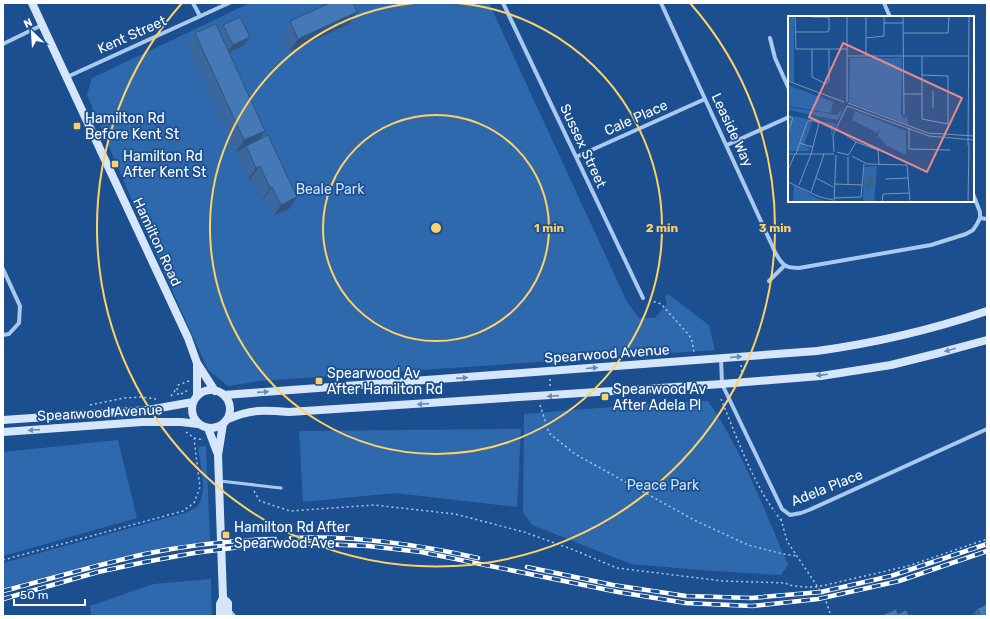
<svg xmlns="http://www.w3.org/2000/svg" width="990" height="619" font-family="Rubik,sans-serif">
	<style>
		.green { fill: #2e69ad }
		.lines { fill: none; stroke-linecap: round; stroke-linejoin: round }
		.path { stroke: #a9c9ee; stroke-width: 1.5; stroke-dasharray: 2 3; stroke-linecap: butt }
		.lane { stroke: #a9c9ee; stroke-width: 3 }
		.street { stroke: #a9c9ee; stroke-width: 4 }
		.secondary { stroke: #d6e6fa; stroke-width: 8 }
		.rail-casing { stroke: #fff; stroke-width: 4.5 }
		.rail { stroke: #1b4f8f; stroke-width: 3; stroke-dasharray: 9; stroke-linecap: butt }
		.wall { fill: #3a679d }
		.shaded-wall { fill: #305480 }
		.building { fill: #4478b7; stroke: #305480 }
		.oneway { fill: #668bba }
		.ring { fill: none; stroke: #ffd166; stroke-width: 2 }
		.poi-dot { fill: #ffd166; stroke: #1b4f8f; stroke-width: 1.5 }
		.labels { text-anchor: middle; dominant-baseline: central; stroke-width: 3.5; stroke-linejoin: round; paint-order: stroke }
		.street-label { font-size: 14px; fill: #fff; stroke: #1b4f8f }
		.poi-label { font-size: 14px; fill: #fff; stroke: #1b4f8f; text-anchor: start }
		.park-label { font-size: 14px; fill: #cfe3fa; stroke: #1b4f8f }
		.inset-road { fill: none; stroke: #7695bc; stroke-width: 1 }
		.view { fill: #e88989; fill-opacity: 0.15; stroke: #e88989; stroke-width: 2 }
		.inset-edge { fill: none; stroke: #fff; stroke-width: 2 }
		.centre { fill: #ffd166; stroke: #1b4f8f; stroke-width: 2 }
		.ring-label { font-size: 12px; text-anchor: middle; font-weight: bold; fill: #ffd166; stroke: #1b4f8f; stroke-width: 3.5; stroke-linejoin: round; paint-order: stroke }
	</style>
	<rect width="100%" height="100%" fill="#1b4f8f"/>
	<path class="green" d="M 250,3 L 489,3 L 627,302 L 639,318 L 655,318 L 667,304 L 665,297 L 668,294 L 709,325 L 715,350 L 260,381 L 228,386 L 208,370 L 140,219 L 87,95 L 92,78 Z
		M 708,401 C 743,452 764,509 788,565 L 781,575 L 712,571 L 631,564 L 532,525 L 523,512 L 524,414 L 662,403 Z
		M 521,429 L 517,507 L 395,493 L 303,502 L 299,431 Z
		M 118,440 L 137,518 L 3,556 L 3,452 Z
		M 206,446 L 210,541 L 140,553 L 3,588 L 3,563 L 185,513 C 189,511 194,509 197,507 C 209,492 200,464 198,447 Z
		M 211,579 L 212,616 L 91,616 L 90,606 L 153,584 Z"/>
	<g class="lines">
		<path class="path" d="M 649,300 L 661,304 L 689,335 L 692,341 L 694,352
			M 741,365 L 742,373
			M 550,379 L 550,387
			M 181,394 L 188,390
			M 178,395 L 177,388 L 178,385 L 189,381
			M 171,396 L 177,388
			M 721,399 C 736,435 752,481 775,512
			M 90,405 L 124,398 L 141,397 L 156,399
			M 540,405 L 549,433 L 575,454 L 694,520 L 748,545 L 783,554 L 798,556
			M 186,432 L 194,438 L 204,440
			M 254,491 L 260,501 L 290,511 L 374,505 L 455,514 L 524,532 L 574,550 L 617,568 L 723,581 L 786,583 L 788,585 L 804,587 L 817,587 L 908,566 L 987,539
			M 777,515 L 781,520
			M 781,519 L 787,541 L 825,598 L 831,616
			M 3,560 L 183,511 L 194,503 L 200,487 L 194,439"/>
		<path class="lane" d="M 220,481 L 281,488"/>
		<path class="street" d="M 193,3 L 200,16
			M 503,3 L 643,298
			M 661,3 L 776,254 C 783,266 786,268 799,268 L 931,245 L 966,234 L 973,230 L 977,224 L 980,218 L 980,212 L 973,194
			M 884,3 L 890,17
			M 770,38 L 775,58 L 789,89
			M 3,44 L 42,25
			M 67,77 L 229,3
			M 727,145 L 789,117
			M 576,157 L 705,99
			M 980,218 L 987,219
			M 3,269 L 20,306 L 19,323 L 9,334 L 3,335
			M 769,281 L 784,266
			M 721,358 L 722,384 L 782,509 L 790,515 L 801,513 L 809,510 L 987,429
			M 229,610 L 234,616"/>
		<path class="secondary" d="M 32,3 L 188,338 L 197,363 L 215,391
			M 197,364 L 197,396
			M192 409a19 19 0 1 1 38 0a19 19 0 1 1-38 0Z
			M 224,395 L 817,351 C 875,343 931,330 987,311
			M 228,419 C 251,409 264,410 289,412 L 722,384 L 821,376 L 891,365 L 939,353 L 987,340
			M 3,420 L 148,410 L 193,402
			M 208,428 L 217,452
			M 3,432 L 142,422 L 181,422 L 198,424
			M 223,598 L 228,603 L 228,616
			M 220,616 L 220,604 L 223,598 L 218,455 L 223,424"/>
		<defs>
			<path id="rail" d="M 291,538 C 354,535 416,544 478,558
				M 527,567 L 613,585 L 686,596 L 751,598 L 821,592 L 891,576 L 987,544
				M 3,591 C 50,579 97,565 145,554 C 188,545 232,540 275,539
				M 3,599 L 98,572 L 145,562 L 194,553 L 248,546 L 294,543 L 368,546 L 421,552 L 618,592 L 686,603 L 752,606 L 818,599 L 899,581 L 987,551"/>
		</defs>
		<use href="#rail" class="rail-casing"/>
		<use href="#rail" class="rail"/>
	</g>
	<path class="wall" d="M 290,21 L 349,24 L 290,51 L 282,33 Z
		M 223,25 L 250,37 L 243,46 L 229,53 L 259,139 L 289,209 L 273,216 L 264,198 L 262,199 L 251,178 L 248,179 L 237,157 L 244,148 L 236,152 L 187,45 L 195,33 L 219,31 Z
		M 977,609 L 987,616 L 972,616 Z"/>
	<path class="shaded-wall" d="M 357,12 L 349,24 L 290,51 L 298,39 Z
		M 250,37 L 243,46 L 226,54 L 233,45 Z
		M 265,131 L 257,142 L 246,146 L 244,148 L 236,152 L 244,140 Z
		M 260,166 L 251,178 L 248,179 L 256,168 Z
		M 272,187 L 264,198 L 262,199 L 270,188 Z
		M 297,197 L 289,209 L 273,216 L 281,205 Z"/>
	<path class="building" d="M 330,3 L 353,3 L 357,12 L 298,39 L 290,21 Z
		M 240,17 L 250,37 L 233,45 L 223,25 Z
		M 216,24 L 265,131 L 244,140 L 195,33 Z
		M 268,135 L 297,197 L 281,205 L 272,187 L 270,188 L 260,166 L 256,168 L 246,146 Z
		M 987,604 L 987,616 L 981,616 L 977,609 Z
		M 896,609 L 898,614 L 906,610 L 909,616 L 912,614 L 913,616 L 881,616 Z"/>
	<defs><path id="oneway-solid" d="M-6-.8H1V-3.2L6.5 0L1 3.2V.8H-6Z"/></defs>
	<g class="oneway">
		<use href="#oneway-solid" transform="translate(950 350) rotate(164)"/>
		<use href="#oneway-solid" transform="translate(736 357) rotate(-5)"/>
		<use href="#oneway-solid" transform="translate(592 368) rotate(-5)"/>
		<use href="#oneway-solid" transform="translate(822 375) rotate(173)"/>
		<use href="#oneway-solid" transform="translate(462 378) rotate(-4)"/>
		<use href="#oneway-solid" transform="translate(263 392) rotate(-4)"/>
		<use href="#oneway-solid" transform="translate(553 396) rotate(176)"/>
		<use href="#oneway-solid" transform="translate(423 404) rotate(176)"/>
		<use href="#oneway-solid" transform="translate(34 430) rotate(176)"/>
	</g>
	<g class="ring">
		<circle cx="436" cy="228" r="113"/>
		<path d="M458 3A226 226 0 1 1 414 3"/>
		<path d="M690 3A339 339 0 1 1 182 3"/>
	</g>
	<g class="poi-dot">
		<rect x="73" y="122" width="8" height="8" rx="2"/>
		<rect x="111" y="160" width="8" height="8" rx="2"/>
		<rect x="315" y="377" width="8" height="8" rx="2"/>
		<rect x="601" y="393" width="8" height="8" rx="2"/>
		<rect x="222" y="531" width="8" height="8" rx="2"/>
	</g>
	<g class="labels">
		<g class="street-label">
			<text transform="translate(132 35) rotate(-24)">Kent Street</text>
			<text transform="translate(636 118) rotate(-24)">Cale Place</text>
			<text transform="translate(732 130) rotate(65)">Leaside Way</text>
			<text transform="translate(583 146) rotate(65)">Sussex Street</text>
			<text transform="translate(157 242) rotate(65)">Hamilton Road</text>
			<text transform="translate(607 354) rotate(-4)">Spearwood Avenue</text>
			<text transform="translate(100 413) rotate(-3)">Spearwood Avenue</text>
			<text transform="translate(827 488) rotate(-22)">Adela Place</text>
		</g>
		<g class="poi-label">
			<text x="85" y="118">Hamilton Rd<tspan x="85" dy="16">Before Kent St</tspan></text>
			<text x="123" y="156">Hamilton Rd<tspan x="123" dy="16">After Kent St</tspan></text>
			<text x="327" y="373">Spearwood Av<tspan x="327" dy="16">After Hamilton Rd</tspan></text>
			<text x="613" y="389">Spearwood Av<tspan x="613" dy="16">After Adela Pl</tspan></text>
			<text x="234" y="527">Hamilton Rd After<tspan x="234" dy="16">Spearwood Ave</tspan></text>
		</g>
		<g class="park-label">
			<text x="330" y="189">Beale Park</text>
			<text x="663" y="485">Peace Park</text>
		</g>
	</g>
	<g transform="translate(788 16)">
		<rect width="186" height="186" fill="#1b4f8f"/>
		<path d="M 0,0 L 6,0 L 6,67 L 0,64 ZM 62,42 L 114,42 L 113,98 L 116,102 L 119,100 L 121,109 L 61,86 ZM 0,69 L 45,86 L 43,97 L 0,90 ZM 0,91 L 49,99 L 55,92 L 50,104 L 0,94 ZM 67,95 L 118,115 L 118,139 L 99,130 L 90,120 L 92,112 L 89,117 L 64,104 ZM 0,99 L 25,104 L 16,129 L 22,132 L 21,135 L 0,135 ZM 33,105 L 48,108 L 43,120 L 43,113 L 34,109 ZM 89,150 L 86,186 L 75,186 L 76,151 ZM 6,169 L 31,183 L 43,186 L 5,186 Z" fill="#2e69ad"/>
		<path d="M 81,159 L 85,159 L 86,168 L 80,174 L 77,172 L 77,164 Z" fill="#3c6290"/>
		<path class="inset-road" d="M 7,0 L 8,33 L 59,33M 59,0 L 59,86M 78,0 L 78,40M 115,0 L 116,99M 24,1 L 41,1M 96,7 L 115,7M 7,16 L 39,16 L 41,15 L 41,0M 115,17 L 160,17 L 161,0M 78,22 L 96,20 L 96,0M 24,33 L 24,61 L 38,68 L 41,65 L 41,33M 59,40 L 181,40M 134,40 L 134,103 L 160,108 L 160,60 L 134,59M 0,65 L 56,86M 116,78 L 134,78M 60,87 L 140,117 L 186,120M 59,90 L 141,120 L 186,124M 145,92 L 145,75M 0,100 L 5,102 L 0,116M 121,112 L 121,133 L 162,134M 49,113 L 68,126 L 90,134 L 91,149M 11,127 L 25,131M 180,129 L 181,0M 46,136 L 45,119 L 59,90M 49,136 L 61,139M 0,138 L 46,138M 8,138 L 19,106 L 23,104 L 31,107 L 23,138 L 11,169M 61,138 L 68,126M 64,140 L 79,148 L 119,149 L 122,186M 0,154 L 7,138M 28,162 L 45,171M 97,163 L 120,162M 0,166 L 32,181 L 45,184M 46,168 L 75,169M 60,168 L 60,141M 23,176 L 36,138M 46,182 L 73,181 L 76,148M 46,186 L 48,139M 94,186 L 95,178 L 121,177M 180,186 L 181,127"/>
		<path class="view" d="M 55,27 L 174,82 L 139,156 L 21,101 Z"/>
		<rect width="186" height="186" class="inset-edge"/>
	</g>
	<circle cx="436" cy="228" r="6" class="centre"/>
	<g class="ring-label">
		<text x="549" y="232">1 min</text>
		<text x="662" y="232">2 min</text>
		<text x="775" y="232">3 min</text>
	</g>
	<rect width="990" height="619" fill="none" stroke="#ffffff" stroke-width="8"/>
	<g transform="translate(32 32) rotate(335)" stroke="#1b4f8f" stroke-width="3" paint-order="stroke">
	<path d="M0-3L7 15L0 10L-7 15Z" fill="#ffffff"/>
	<text y="-6" font-size="11" font-weight="bold" text-anchor="middle" fill="#ffffff">N</text>
	</g>
	<path d="M14 599v6h71v-6" fill="none" stroke="#ffffff" stroke-width="2"/>
	<text x="20" y="599" font-size="12" fill="#ffffff" stroke="#1b4f8f" stroke-width="3" paint-order="stroke">50 m</text>
</svg>
